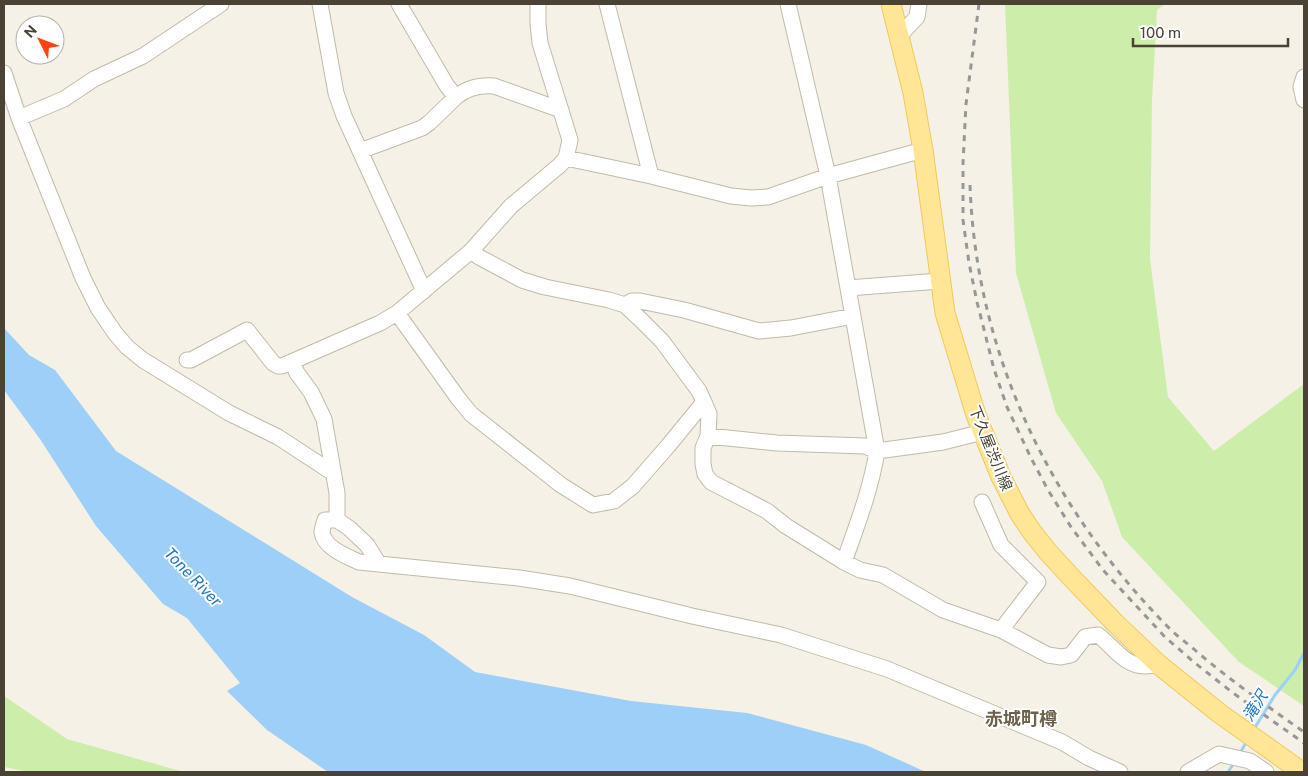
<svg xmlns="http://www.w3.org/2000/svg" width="1308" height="776" font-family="'Public Sans','Noto Sans JP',sans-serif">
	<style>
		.green { fill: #cdeeab }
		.water { fill: #9dcff8 }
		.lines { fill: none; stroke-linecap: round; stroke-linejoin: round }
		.stream { stroke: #9dcff8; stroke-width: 3 }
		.minor-casing { stroke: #c2baa8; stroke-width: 17 }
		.major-casing { stroke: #f1c959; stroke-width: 21 }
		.minor { stroke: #fff; stroke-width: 15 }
		.major { stroke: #ffe596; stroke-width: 19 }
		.rail { stroke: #979797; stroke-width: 3; stroke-dasharray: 6 6; stroke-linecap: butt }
		.labels { text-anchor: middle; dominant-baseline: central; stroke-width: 4; stroke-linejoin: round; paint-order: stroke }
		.street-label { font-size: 15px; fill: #494235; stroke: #fff }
		.water-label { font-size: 16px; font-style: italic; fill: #2278c2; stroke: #fff }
		.quarter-label { font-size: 18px; font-weight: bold; fill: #6d614b; stroke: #fff }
	</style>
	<rect width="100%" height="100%" fill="#f5f1e7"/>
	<path class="green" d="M 1005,4 L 1165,4 L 1157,10 L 1152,101 L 1150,259 L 1168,397 L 1214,451 L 1304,384 L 1304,706 L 1239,662 L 1122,537 L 1102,481 L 1056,413 L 1016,273 Z
		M 4,696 L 67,739 L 184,772 L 29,772 L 4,767 Z"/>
	<path class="water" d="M 4,328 L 29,355 L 55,370 L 116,451 L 352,597 L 424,635 L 475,672 L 631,701 L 747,713 L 866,745 L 926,772 L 328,772 L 267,730 L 227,691 L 240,683 L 187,618 L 163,604 L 96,526 L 40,439 L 4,390 Z"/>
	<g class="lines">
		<path class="stream" d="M 1254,729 L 1275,695 L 1295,670 L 1304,653
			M 1240,753 L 1247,741
			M 1228,772 L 1234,763"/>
		<defs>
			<path id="minor" d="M 320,4 L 336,93 L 344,116 L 424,291
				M 399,4 L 447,86 L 456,97 C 467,88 480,85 494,86 L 561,110
				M 607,4 L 651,176
				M 788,4 L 828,176 L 877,451 C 871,489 857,525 844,562
				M 899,36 L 917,17 L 919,4
				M 4,73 L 19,118 L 83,278 L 98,308 L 115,333 L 127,347 L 143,360 L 229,413 L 278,437 L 333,473
				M 1304,77 L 1301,87 L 1304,100
				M 19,118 L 64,99 L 94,79 L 143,56 L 221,4
				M 360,151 L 422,128 L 429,123 L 456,97
				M 566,158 L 651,176 L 731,196 L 751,198 L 768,197 L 828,176 L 923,150
				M 471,251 L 479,257 L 522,280 L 545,287 L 609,300 L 625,305 L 641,320 L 662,341 L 699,391 L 704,402 L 709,414 L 708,436 L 703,448 L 703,464 L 705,474 L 711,482 L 767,511 L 786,526 L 844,562 L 860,570 L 883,575 L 943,610 L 1001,630 L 1048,655 L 1061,657 L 1071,655 L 1085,637 L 1098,635 C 1113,646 1124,666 1145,666 C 1149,666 1154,665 1158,664
				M 848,288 L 940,281
				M 625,305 L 632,301 L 640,301 L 684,310 L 759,331 L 791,328 L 853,316
				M 397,313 L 458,398 L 471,414 L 561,485 L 593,505 L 614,501 L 633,486 L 668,446 L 704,402
				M 187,360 L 191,360 L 247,330 L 273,363 L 278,366 L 282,366 L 380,323 L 397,313 L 471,251 L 511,206 L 560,165 L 566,158 L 570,140 L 540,43 L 538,24 L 538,4
				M 292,362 L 297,373 L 311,392 L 324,419 L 337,493 L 337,520 L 349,528 L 367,545 L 379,564
				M 708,436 L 777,443 L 865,446 L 877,451 L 943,442 L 983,432
				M 982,502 L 1001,545 L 1038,582 L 1001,630
				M 337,520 L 325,520 C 324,524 322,529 322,532 C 324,548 346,556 359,562 L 519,578 L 570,586 L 692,616 L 781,635 L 887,669 L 1062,742 L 1089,758 L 1120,772
				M 1188,772 L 1219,754 L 1250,761 L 1266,772"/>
			<path id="major" d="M 891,4 L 913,93 L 923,150 L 945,313 L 976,415 L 1001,477 L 1020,514 L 1032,532 L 1048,552 L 1070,576 L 1115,623 L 1158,664 L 1219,713 L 1302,772"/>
		</defs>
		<use href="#minor" class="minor-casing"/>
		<use href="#major" class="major-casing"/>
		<use href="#minor" class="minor"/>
		<use href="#major" class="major"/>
		<path class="rail" d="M 979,4 L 966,104 L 963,163 L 963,220 L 969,263 L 977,302 L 994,369 L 1007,407 L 1031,458 L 1048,490 L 1071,527 L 1103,570 L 1165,637 L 1195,663 L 1233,693 L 1304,743
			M 970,185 C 976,355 1051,509 1170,629 C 1178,637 1187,643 1196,651 C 1230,680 1267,706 1304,732"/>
	</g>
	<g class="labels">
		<g class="street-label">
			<text transform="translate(991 448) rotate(68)">下久屋渋川線</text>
		</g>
		<g class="water-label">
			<text transform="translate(193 577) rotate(46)">Tone River</text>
			<text transform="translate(1255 706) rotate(-57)">滝沢</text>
		</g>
		<g class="quarter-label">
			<text x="1021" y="718">赤城町樽</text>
		</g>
	</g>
	<rect width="1308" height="776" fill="none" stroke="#494235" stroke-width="10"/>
	<g transform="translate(40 40) rotate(312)"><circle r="24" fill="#ffffff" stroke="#b6b3ae"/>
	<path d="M0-4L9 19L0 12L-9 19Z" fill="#ff4114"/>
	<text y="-8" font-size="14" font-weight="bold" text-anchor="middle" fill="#494235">N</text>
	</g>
	<path d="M1133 38v8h155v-8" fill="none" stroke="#494235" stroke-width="2.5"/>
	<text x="1140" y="38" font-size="15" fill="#494235" stroke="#ffffff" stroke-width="4" paint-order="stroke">100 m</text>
</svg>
